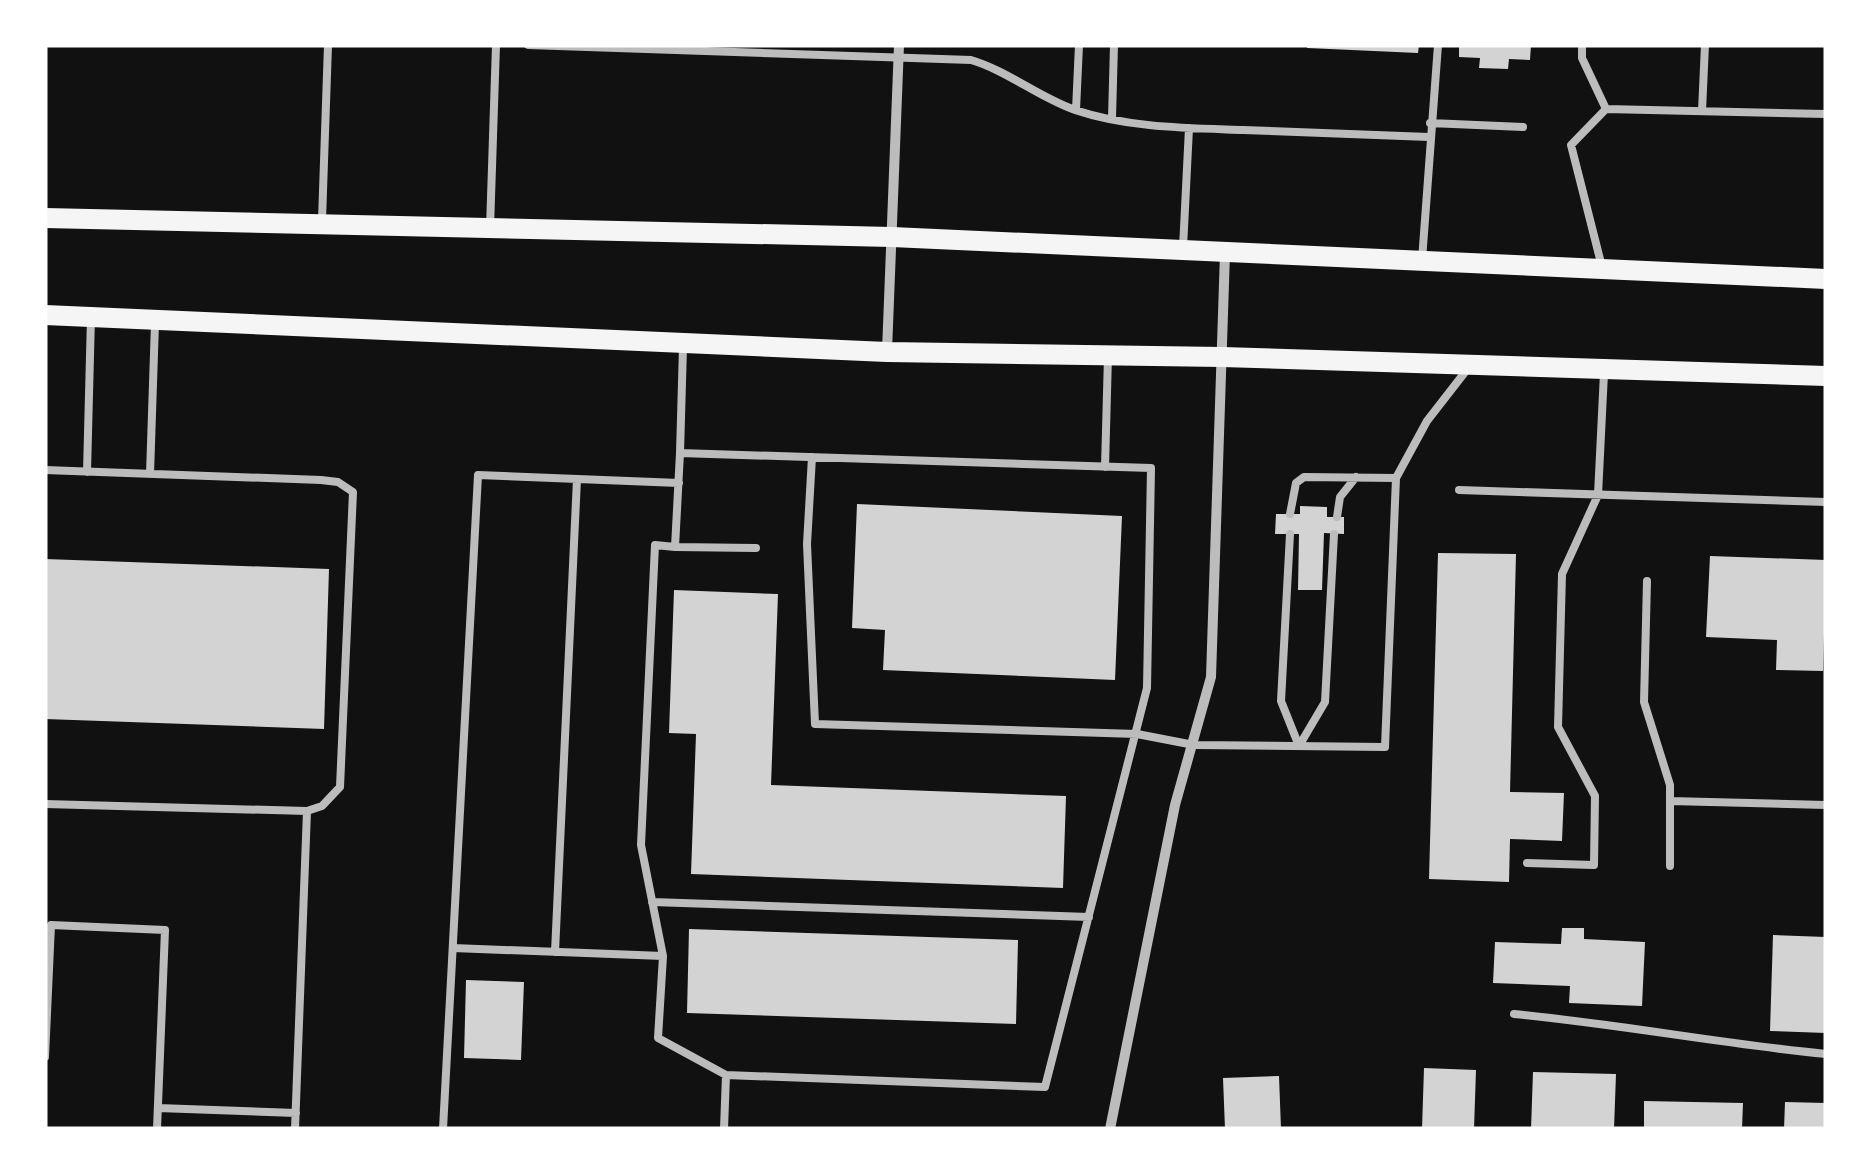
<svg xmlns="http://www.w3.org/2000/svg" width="1871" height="1174" font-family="'Zilla Slab',serif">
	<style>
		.building { fill: #d3d3d3 }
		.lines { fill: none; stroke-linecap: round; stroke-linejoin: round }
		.service { stroke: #bcbcbc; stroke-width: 8 }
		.minor { stroke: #bcbcbc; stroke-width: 10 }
		.secondary { stroke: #f5f5f5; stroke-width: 20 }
	</style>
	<rect width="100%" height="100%" fill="#111"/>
	<path class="building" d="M 1307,45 L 1419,45 L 1418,53 L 1307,48 Z
		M 1459,45 L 1531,45 L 1530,60 L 1509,59 L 1508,69 L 1479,68 L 1480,58 L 1459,57 Z
		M 857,504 L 1122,516 L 1115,680 L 883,670 L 885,630 L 852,628 Z
		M 1300,506 L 1327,507 L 1327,517 L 1344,517 L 1344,534 L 1324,533 L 1322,590 L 1298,590 L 1299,534 L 1275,534 L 1276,514 L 1300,514 Z
		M 1438,553 L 1516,554 L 1510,792 L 1564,793 L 1562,841 L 1510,839 L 1509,882 L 1429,879 Z
		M 1710,556 L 1826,560 L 1823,671 L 1776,670 L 1777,640 L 1706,637 Z
		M 45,559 L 329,569 L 324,729 L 45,719 Z
		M 674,590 L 778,594 L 771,785 L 1066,796 L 1063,888 L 691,874 L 696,734 L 669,733 Z
		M 1562,928 L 1584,928 L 1584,939 L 1645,942 L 1642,1006 L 1569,1003 L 1570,986 L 1493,983 L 1495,942 L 1561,944 Z
		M 689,929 L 1018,940 L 1016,1024 L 687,1013 Z
		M 1773,935 L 1826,937 L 1826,1033 L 1770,1031 Z
		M 466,980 L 524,982 L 521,1060 L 464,1058 Z
		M 1424,1068 L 1476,1070 L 1474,1129 L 1422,1129 Z
		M 1533,1072 L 1616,1074 L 1614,1129 L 1531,1129 Z
		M 1279,1076 L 1281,1129 L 1225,1129 L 1223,1078 Z
		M 1644,1101 L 1743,1103 L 1742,1129 L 1644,1129 Z
		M 1785,1102 L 1826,1103 L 1826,1129 L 1784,1129 Z"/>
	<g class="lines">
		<path class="service" d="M 528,45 L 971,60 C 1008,71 1038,97 1075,110 C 1128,128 1189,128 1244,130 C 1306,132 1368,135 1429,137
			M 1582,45 L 1582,58 L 1606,109 L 1571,145 L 1602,267
			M 1606,109 L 1826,114
			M 1076,110 L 1079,45
			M 1702,111 L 1705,45
			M 1112,118 L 1114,45
			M 1430,123 L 1523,127
			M 322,220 L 328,45
			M 490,228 L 496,45
			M 1183,248 L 1189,128
			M 1422,260 L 1438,45
			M 680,453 L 683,347
			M 812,457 L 807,544 L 815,724 L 1137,734 L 1194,745 L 1385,747 L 1396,478 L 1427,421 L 1469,367
			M 1105,467 L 1108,356
			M 45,470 L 321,480 L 338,482 L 353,492 L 340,787 L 322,806 L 307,811
			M 87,472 L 91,317
			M 150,474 L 155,323
			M 1459,490 L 1826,502
			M 1290,514 L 1296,483 L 1304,477 L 1396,478
			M 1337,517 L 1340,497 L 1356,477
			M 1290,534 L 1281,701 L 1299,746 L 1325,702 L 1334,534
			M 675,547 L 655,545 L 641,845 L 663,956 L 658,1038 L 726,1075
			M 1647,581 L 1644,702 L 1670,785 L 1670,866
			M 1670,801 L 1826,805
			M 45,804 L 307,811 L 295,1129
			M 1527,863 L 1594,865 L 1595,796 L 1558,727 L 1562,574 L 1598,495 L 1604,373
			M 652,902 L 1089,917
			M 453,948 L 663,956
			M 555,952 L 577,479
			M 1514,1014 C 1619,1024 1722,1044 1826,1054
			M 45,1057 L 51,925 L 165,930 L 157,1129
			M 158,1108 L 296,1113
			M 443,1129 L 478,475 L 679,483
			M 724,1129 L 726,1075 L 1045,1087 L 1147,688 L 1151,468 L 680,453 L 675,547 L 756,548"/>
		<path class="minor" d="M 887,351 L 899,45
			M 1110,1129 L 1175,805 L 1211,677 L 1225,253"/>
		<path class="secondary" d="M 45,218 L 892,237 L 1826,279
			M 45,315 L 887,352 L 1222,357 L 1826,376"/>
	</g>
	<rect width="1871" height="1174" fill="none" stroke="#ffffff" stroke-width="95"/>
</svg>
